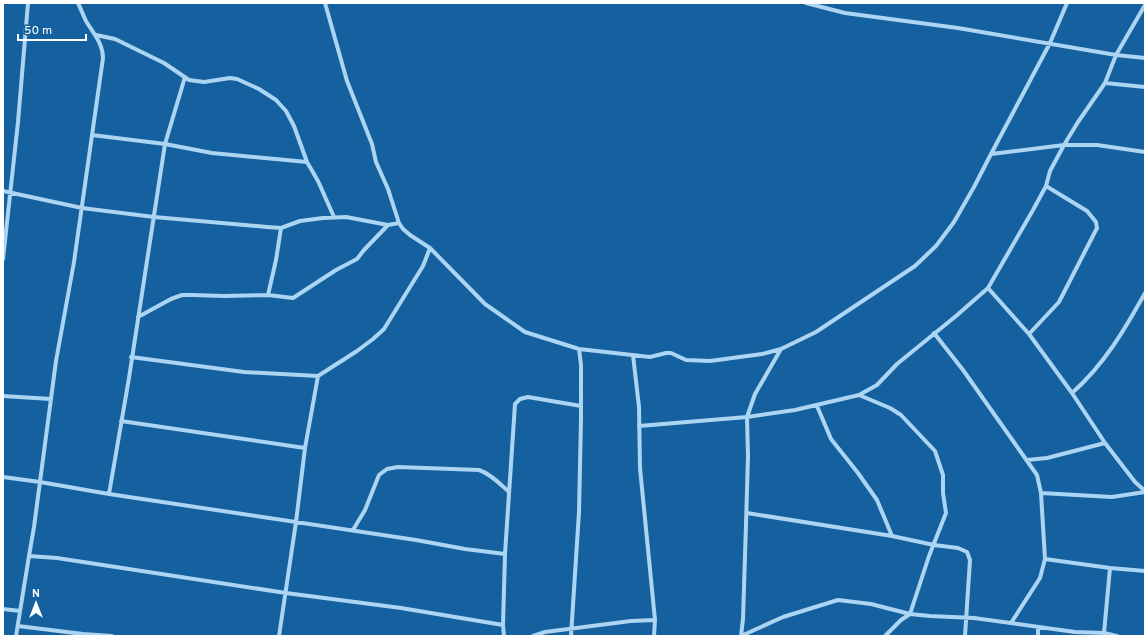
<svg xmlns="http://www.w3.org/2000/svg" width="1148" height="639" font-family="Overpass,sans-serif">
	<style>
		.lines { fill: none; stroke-linecap: round; stroke-linejoin: round }
		.street { stroke: #acd5f3; stroke-width: 4 }
	</style>
	<rect width="100%" height="100%" fill="#15609e"/>
	<g class="lines">
		<path class="street" d="M 325,3 L 347,81 L 372,144 L 376,162 L 388,189 L 399,223 L 403,229 L 410,235 L 430,248 L 485,304 L 525,332 L 579,349 L 650,357 L 666,353 L 671,353 L 686,360 L 710,361 L 762,354 L 781,349 L 816,332 L 915,266 L 936,246 L 954,222 L 974,187 L 991,154 L 1064,145 L 1097,145 L 1145,152
			M 806,3 L 845,13 L 958,28 L 1116,55 L 1145,58
			M 96,35 L 115,39 L 164,63 L 189,80 L 204,82 L 230,78 L 237,79 L 259,89 L 276,100 L 286,111 L 294,126 L 307,162 L 318,181 L 334,217
			M 1105,83 L 1145,87
			M 92,135 L 165,144 L 212,153 L 307,162
			M 991,154 L 1050,43 L 1067,3
			M 3,191 L 82,208 L 154,217 L 267,227 L 281,228 L 300,221 L 323,218 L 346,217 L 388,225 L 399,223
			M 3,259 L 18,122 L 28,3
			M 988,288 L 1029,334 L 1072,393 L 1105,443 L 1135,482 L 1145,491
			M 268,295 L 276,260 L 281,228
			M 138,317 L 171,299 L 182,295 L 192,295 L 224,296 L 268,295 L 293,298 L 336,270 L 357,259 L 364,250 L 388,225
			M 934,333 L 963,370 L 1037,475 L 1041,493 L 1045,559 L 1040,578 L 1011,623
			M 1029,334 L 1059,302 L 1097,228 L 1096,222 L 1087,211 L 1046,186
			M 633,355 L 639,407 L 640,468 L 655,620 L 654,636
			M 131,357 L 244,372 L 318,376 L 357,351 L 373,339 L 384,329 L 423,266 L 430,248
			M 1072,393 C 1104,365 1125,329 1145,293
			M 859,395 L 890,408 L 901,415 L 935,451 L 943,475 L 943,493 L 946,513 L 929,556 L 910,614 L 901,620 L 885,636
			M 3,396 L 51,399
			M 817,406 L 831,439 L 858,473 L 877,500 L 892,536 L 934,545 L 958,548 L 967,552 L 970,560 L 965,636
			M 121,421 L 305,448
			M 639,426 L 747,417 L 795,410 L 859,395 L 877,385 L 897,364 L 956,316 L 988,288 L 1033,210 L 1046,186 L 1050,171 L 1064,145 L 1078,122 L 1105,83 L 1116,55 L 1145,5
			M 1027,460 L 1047,458 L 1105,443
			M 3,477 L 40,482 L 109,494 L 416,540 L 465,549 L 505,554
			M 1041,493 L 1112,497 L 1145,492
			M 109,494 L 129,378 L 165,144 L 185,77
			M 747,513 L 892,536
			M 353,530 L 365,510 L 379,475 L 387,469 L 398,467 L 479,470 C 491,474 500,484 509,492
			M 29,556 L 57,558 L 286,593 L 401,608 L 503,625
			M 1045,559 L 1110,568 L 1145,571
			M 1110,568 L 1104,633 L 1117,636
			M 3,609 L 20,611
			M 18,626 L 83,634 L 112,636
			M 16,636 L 29,556 L 34,527 L 56,361 L 74,262 L 103,58 C 103,43 93,33 86,21 C 83,15 81,9 78,3
			M 279,636 L 296,522 L 305,448 L 318,376
			M 504,636 L 503,625 L 505,554 L 515,404 L 520,399 L 528,397 L 581,406
			M 533,636 L 545,632 L 631,621 L 655,620
			M 571,636 L 579,512 L 581,419 L 581,365 L 579,349
			M 741,636 L 783,617 L 838,600 L 871,604 L 910,614 L 930,616 L 974,618 L 1075,632 L 1104,633 L 1104,636
			M 741,636 L 743,619 L 746,524 L 748,456 L 747,417 L 755,394 L 781,349
			M 1038,636 L 1038,627"/>
	</g>
	<rect width="1148" height="639" fill="none" stroke="#ffffff" stroke-width="8"/>
	<g transform="translate(36 603)" stroke="#15609e" stroke-width="3" paint-order="stroke">
	<path d="M0-3L7 15L0 10L-7 15Z" fill="#ffffff"/>
	<text y="-6" font-size="11" font-weight="bold" text-anchor="middle" fill="#ffffff">N</text>
	</g>
	<path d="M18 34v6h68v-6" fill="none" stroke="#ffffff" stroke-width="2"/>
	<text x="24" y="34" font-size="12" fill="#ffffff" stroke="#15609e" stroke-width="3" paint-order="stroke">50 m</text>
</svg>
